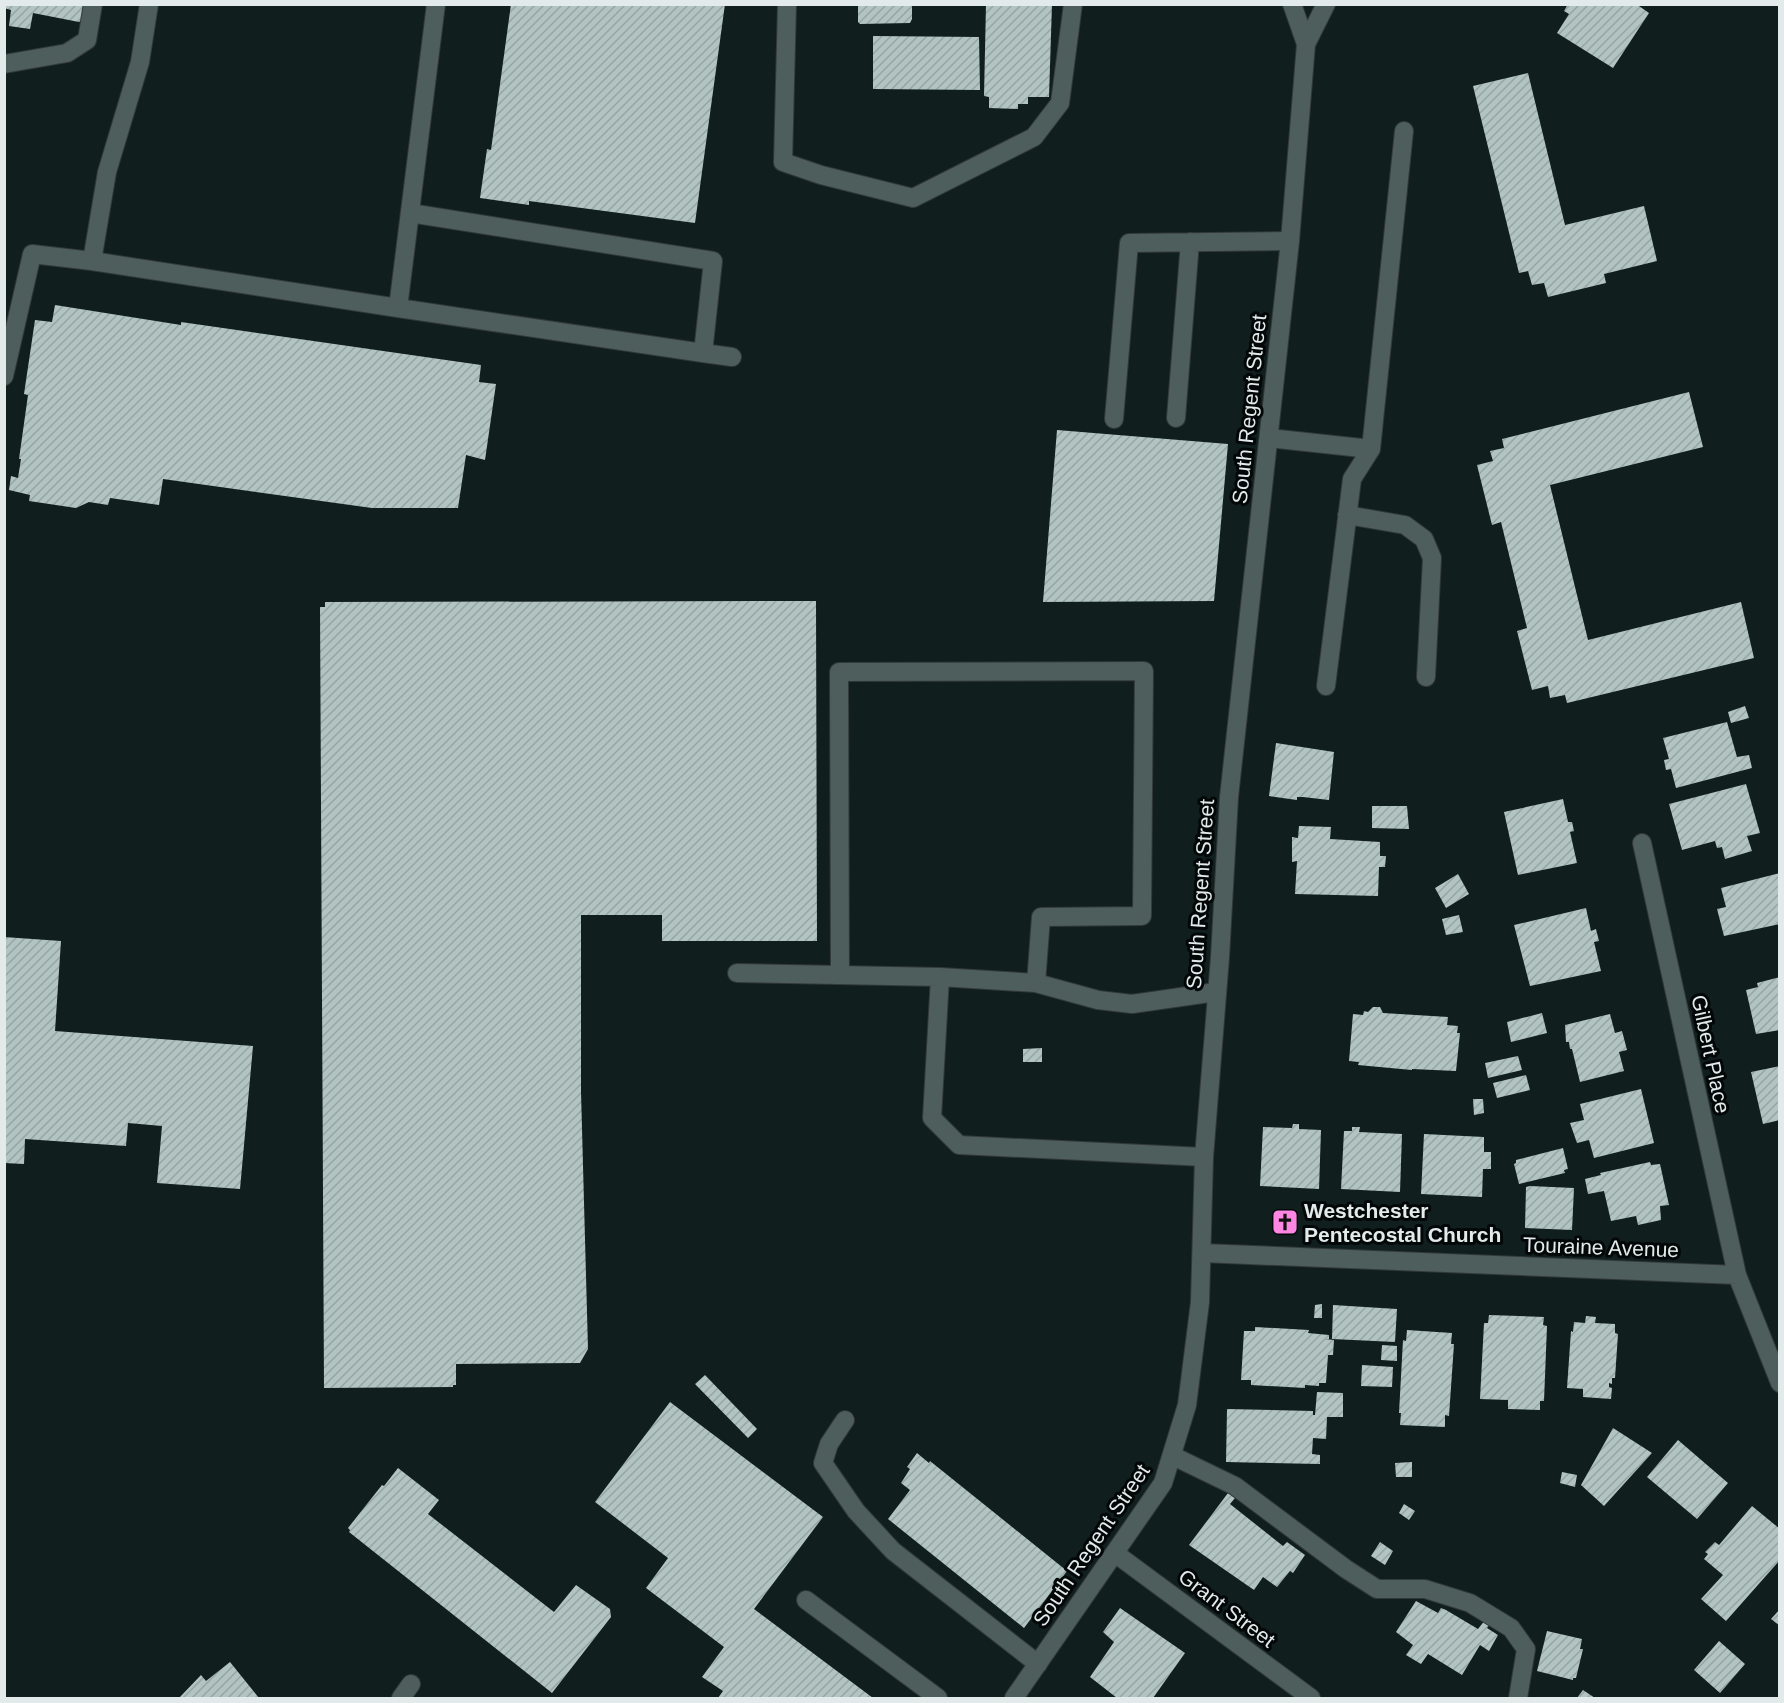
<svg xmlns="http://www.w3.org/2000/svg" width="1784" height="1703" font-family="Arial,sans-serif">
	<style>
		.building { fill: url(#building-hatch) }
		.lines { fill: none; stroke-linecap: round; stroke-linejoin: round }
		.lane-casing { stroke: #323a39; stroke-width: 20 }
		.street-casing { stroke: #323a39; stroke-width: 20 }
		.secondary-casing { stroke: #323a39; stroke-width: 20 }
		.lane { stroke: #4e5e5c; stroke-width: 18 }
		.street { stroke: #4e5e5c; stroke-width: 18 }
		.secondary { stroke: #4e5e5c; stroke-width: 18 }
		.labels { text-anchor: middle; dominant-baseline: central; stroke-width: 6; stroke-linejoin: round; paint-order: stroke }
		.street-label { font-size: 21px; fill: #e2ebea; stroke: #030707 }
		.poi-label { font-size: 21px; font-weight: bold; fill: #e2ebea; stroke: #030707; text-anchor: start }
	</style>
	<defs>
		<pattern id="building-hatch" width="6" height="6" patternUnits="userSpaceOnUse" patternTransform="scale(1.5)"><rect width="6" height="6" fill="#b2c4c2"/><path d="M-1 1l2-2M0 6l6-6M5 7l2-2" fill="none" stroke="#96a4a3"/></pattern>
	</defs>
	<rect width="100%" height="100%" fill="#101f1d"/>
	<path class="building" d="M 4,4 L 88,4 L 85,18 L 79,22 L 33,13 L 30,29 L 9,26 L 11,10 L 4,8 Z
		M 511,4 L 725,4 L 695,223 L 529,201 L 529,205 L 480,198 L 487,149 L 491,150 Z
		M 858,4 L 912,4 L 912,19 L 910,23 L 860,24 L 858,22 Z
		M 986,4 L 1052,4 L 1049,97 L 1028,97 L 1028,104 L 1018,104 L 1018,109 L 989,108 L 989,97 L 984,96 Z
		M 1568,4 L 1640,4 L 1639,6 L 1649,13 L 1613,68 L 1557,33 L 1569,14 L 1564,11 Z
		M 873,36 L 979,37 L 980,90 L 873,89 Z
		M 1528,73 L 1565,225 L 1644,206 L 1657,261 L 1604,274 L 1606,283 L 1548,297 L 1544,283 L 1532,285 L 1528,271 L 1519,273 L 1473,86 Z
		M 55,305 L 181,325 L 181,322 L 481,365 L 479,382 L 496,384 L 485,460 L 466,455 L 458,508 L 372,508 L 163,479 L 159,505 L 110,498 L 108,505 L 89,502 L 76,508 L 29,501 L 30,495 L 9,490 L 11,476 L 18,478 L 21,459 L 19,459 L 28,395 L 24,394 L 35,320 L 52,322 Z
		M 1689,392 L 1703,447 L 1550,485 L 1588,640 L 1741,602 L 1754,658 L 1567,703 L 1565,695 L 1550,698 L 1548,686 L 1532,690 L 1517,631 L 1527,628 L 1501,522 L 1492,525 L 1477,465 L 1493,461 L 1490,451 L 1504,448 L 1502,439 Z
		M 1057,430 L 1228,444 L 1214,601 L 1043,602 Z
		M 816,601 L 817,941 L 662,941 L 662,915 L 581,915 L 581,1092 L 588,1349 L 580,1363 L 456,1364 L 456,1385 L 453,1385 L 453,1387 L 324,1388 L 320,607 L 325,607 L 325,602 Z
		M 1745,706 L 1749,718 L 1731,723 L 1728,712 Z
		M 1727,722 L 1737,757 L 1749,755 L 1752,768 L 1676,788 L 1671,769 L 1666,770 L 1664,760 L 1669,759 L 1663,738 Z
		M 1276,743 L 1334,752 L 1329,800 L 1303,797 L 1297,797 L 1297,800 L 1269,796 Z
		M 1746,784 L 1760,833 L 1747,836 L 1752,851 L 1725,859 L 1722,847 L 1717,848 L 1715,841 L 1682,850 L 1669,804 Z
		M 1563,799 L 1568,822 L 1572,822 L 1574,831 L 1570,832 L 1577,863 L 1518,875 L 1504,812 Z
		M 1372,806 L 1407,806 L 1409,829 L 1372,828 Z
		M 1299,826 L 1331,827 L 1330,839 L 1380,842 L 1380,856 L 1386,856 L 1385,867 L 1379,867 L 1378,896 L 1295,894 L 1297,861 L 1292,862 L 1292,837 L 1298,838 Z
		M 1780,873 L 1780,924 L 1724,936 L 1717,909 L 1726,907 L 1721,888 Z
		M 1458,874 L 1469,894 L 1446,908 L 1435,888 Z
		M 1586,908 L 1591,931 L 1596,929 L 1599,941 L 1594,942 L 1601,971 L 1530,986 L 1514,925 Z
		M 1459,915 L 1463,932 L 1446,935 L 1442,919 Z
		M 4,937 L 61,941 L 55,1031 L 253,1046 L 240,1189 L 157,1183 L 162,1126 L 128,1123 L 126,1146 L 25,1139 L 24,1164 L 4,1163 Z
		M 1780,977 L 1780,1030 L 1756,1034 L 1746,990 L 1758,987 L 1757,983 Z
		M 1373,1007 L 1380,1007 L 1383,1013 L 1448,1017 L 1447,1025 L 1458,1026 L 1457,1033 L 1460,1033 L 1456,1071 L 1412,1069 L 1412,1070 L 1358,1065 L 1359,1062 L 1349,1061 L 1353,1014 L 1363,1015 L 1364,1011 L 1368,1012 Z
		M 1542,1013 L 1547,1033 L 1511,1042 L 1507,1022 Z
		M 1610,1014 L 1615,1033 L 1622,1031 L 1627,1050 L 1619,1052 L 1624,1071 L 1580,1082 L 1572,1049 L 1570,1049 L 1569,1042 L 1566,1042 L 1565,1025 Z
		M 1042,1048 L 1042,1062 L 1023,1062 L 1023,1049 Z
		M 1518,1056 L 1522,1070 L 1488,1078 L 1485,1063 Z
		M 1780,1066 L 1780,1120 L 1763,1124 L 1751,1072 Z
		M 1526,1075 L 1530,1090 L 1497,1098 L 1493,1083 Z
		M 1641,1089 L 1654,1143 L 1594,1158 L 1589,1140 L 1577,1143 L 1570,1123 L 1584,1120 L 1580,1104 Z
		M 1473,1099 L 1483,1099 L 1484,1113 L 1474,1115 Z
		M 1293,1124 L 1299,1124 L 1299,1129 L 1321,1130 L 1319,1189 L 1260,1186 L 1263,1127 L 1292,1128 Z
		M 1352,1127 L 1360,1127 L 1359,1132 L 1402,1134 L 1400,1192 L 1341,1189 L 1344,1131 L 1352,1131 Z
		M 1424,1134 L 1484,1137 L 1484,1152 L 1491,1152 L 1491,1169 L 1483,1169 L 1482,1197 L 1421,1194 Z
		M 1563,1148 L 1568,1169 L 1564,1170 L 1565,1173 L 1519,1184 L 1514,1164 L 1516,1163 L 1516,1160 Z
		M 1650,1162 L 1651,1165 L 1660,1164 L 1669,1205 L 1660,1206 L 1661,1220 L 1638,1225 L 1636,1216 L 1611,1221 L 1604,1191 L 1588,1194 L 1585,1179 L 1601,1175 L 1600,1173 Z
		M 1530,1186 L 1574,1188 L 1572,1230 L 1525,1228 L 1526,1187 Z
		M 1322,1304 L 1322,1318 L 1314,1318 L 1315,1305 Z
		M 1333,1305 L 1397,1309 L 1395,1342 L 1332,1339 Z
		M 1489,1315 L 1544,1317 L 1543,1325 L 1547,1326 L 1544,1401 L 1540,1401 L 1540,1410 L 1508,1409 L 1508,1400 L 1480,1399 L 1484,1323 L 1488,1323 Z
		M 1586,1316 L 1596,1317 L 1595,1323 L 1615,1324 L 1615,1333 L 1618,1334 L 1615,1378 L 1612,1378 L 1612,1384 L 1609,1383 L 1609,1387 L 1612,1388 L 1611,1399 L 1583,1397 L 1583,1389 L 1567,1388 L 1571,1331 L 1573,1332 L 1574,1322 L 1585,1323 Z
		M 1255,1327 L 1309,1330 L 1308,1333 L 1329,1335 L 1329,1339 L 1325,1339 L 1334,1340 L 1333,1355 L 1328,1355 L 1326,1383 L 1319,1383 L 1319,1386 L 1305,1385 L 1305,1388 L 1251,1385 L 1251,1380 L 1241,1380 L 1244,1331 L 1255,1331 Z
		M 1407,1330 L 1452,1333 L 1451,1344 L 1454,1344 L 1449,1416 L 1445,1415 L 1445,1427 L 1400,1425 L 1401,1413 L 1399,1413 L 1403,1340 L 1406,1341 Z
		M 1382,1345 L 1397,1346 L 1397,1361 L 1381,1360 Z
		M 1362,1365 L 1393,1367 L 1392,1387 L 1361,1386 Z
		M 705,1375 L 757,1429 L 748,1438 L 695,1384 Z
		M 1317,1392 L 1343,1393 L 1343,1417 L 1327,1417 L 1326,1439 L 1313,1438 L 1312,1454 L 1320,1455 L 1320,1464 L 1226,1462 L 1227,1409 L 1313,1411 L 1313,1415 L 1315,1415 Z
		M 670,1402 L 823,1517 L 754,1609 L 873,1698 L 718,1698 L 723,1691 L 702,1677 L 724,1647 L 646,1588 L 668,1558 L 595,1502 Z
		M 1613,1428 L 1652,1453 L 1604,1506 L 1581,1485 Z
		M 1678,1440 L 1728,1483 L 1697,1519 L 1647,1477 Z
		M 917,1453 L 929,1463 L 930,1461 L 1067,1571 L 1024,1628 L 888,1519 L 910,1490 L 901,1483 L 910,1469 L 907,1467 Z
		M 1412,1462 L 1412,1477 L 1396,1477 L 1395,1463 Z
		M 398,1468 L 439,1500 L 428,1514 L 554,1612 L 576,1585 L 610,1609 L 611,1617 L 552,1693 L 349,1532 L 350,1530 L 348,1528 L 382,1485 L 384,1486 Z
		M 1562,1472 L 1577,1475 L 1575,1487 L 1560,1483 Z
		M 1228,1493 L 1235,1498 L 1230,1504 L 1283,1546 L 1287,1542 L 1305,1555 L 1293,1573 L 1290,1571 L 1277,1587 L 1263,1577 L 1254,1590 L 1189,1545 Z
		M 1404,1504 L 1415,1511 L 1409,1520 L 1399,1513 Z
		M 1752,1506 L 1780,1529 L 1780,1560 L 1726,1621 L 1701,1599 L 1723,1575 L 1704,1559 L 1708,1554 L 1705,1552 L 1715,1542 L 1719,1545 Z
		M 1380,1542 L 1393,1551 L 1385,1565 L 1371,1556 Z
		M 1416,1601 L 1438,1613 L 1441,1608 L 1446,1610 L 1478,1629 L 1485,1620 L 1490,1624 L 1487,1628 L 1498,1635 L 1489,1651 L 1480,1645 L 1462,1675 L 1428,1654 L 1421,1664 L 1406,1655 L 1413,1645 L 1396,1632 Z
		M 1120,1608 L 1185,1653 L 1153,1698 L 1117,1698 L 1090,1677 L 1114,1642 L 1103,1632 Z
		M 1780,1609 L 1780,1626 L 1771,1619 Z
		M 1547,1631 L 1582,1639 L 1580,1649 L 1583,1649 L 1576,1678 L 1573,1678 L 1573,1680 L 1537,1671 Z
		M 1719,1641 L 1745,1664 L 1720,1693 L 1694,1670 Z
		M 230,1662 L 259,1698 L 179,1698 L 201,1675 L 206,1681 Z
		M 1583,1690 L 1595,1698 L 1577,1698 Z"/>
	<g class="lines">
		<defs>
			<path id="lane" d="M 149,4 L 140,62 L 107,172 L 92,261 L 398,308 L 436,4
				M 787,4 L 783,162 L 821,175 L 913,198 L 1034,137 L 1060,103 L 1073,4
				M 4,64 L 67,53 L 87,40 L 93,4
				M 398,308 L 703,353 L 713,261 L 410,213
				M 703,353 L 732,357
				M 4,376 L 32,254 L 92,261
				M 1176,418 L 1190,242
				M 1114,419 L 1129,243 L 1290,241
				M 1269,438 L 1371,449
				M 1347,515 L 1405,525 L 1424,539 L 1432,558 L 1426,677
				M 1326,686 L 1352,479 L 1371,449 L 1404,131
				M 737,973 L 940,977
				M 840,975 L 839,672 L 1144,671 L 1142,916 L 1041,917 L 1036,983 L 940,977 L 932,1118 L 959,1145 L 1204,1157
				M 1036,983 L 1098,1000 L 1132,1004 L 1216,992
				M 845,1420 L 829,1444 L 823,1463 L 856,1511 L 893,1551 L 1038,1664
				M 1173,1456 L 1235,1486 L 1346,1569 L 1377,1589 L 1425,1589 L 1470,1603 L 1511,1628 L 1526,1649 L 1518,1698
				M 806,1600 L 938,1698
				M 401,1698 L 411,1684"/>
			<path id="street" d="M 1642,843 L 1737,1275 L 1780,1383
				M 1202,1253 L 1737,1275
				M 1116,1554 L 1311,1698"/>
			<path id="secondary" d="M 1292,4 L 1306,44 L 1326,4
				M 1014,1698 L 1163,1483 L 1187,1405 L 1200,1302 L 1204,1157 L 1220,957 L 1229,797 L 1290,241 L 1306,44"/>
		</defs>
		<use href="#lane" class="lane-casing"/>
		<use href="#street" class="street-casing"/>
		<use href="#secondary" class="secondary-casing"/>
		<use href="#lane" class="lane"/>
		<use href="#street" class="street"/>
		<use href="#secondary" class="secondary"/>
	</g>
	<defs>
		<symbol id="church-square" viewBox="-11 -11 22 22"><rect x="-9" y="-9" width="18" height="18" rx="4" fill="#fd86e2" stroke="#030707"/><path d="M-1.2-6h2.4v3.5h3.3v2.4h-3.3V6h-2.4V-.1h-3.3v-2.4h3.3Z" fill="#111"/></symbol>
	</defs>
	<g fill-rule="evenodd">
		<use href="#church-square" x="1270" y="1207" width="30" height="30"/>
	</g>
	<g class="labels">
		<g class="street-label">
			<text transform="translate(1249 409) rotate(-84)">South Regent Street</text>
			<text transform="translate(1200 894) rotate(-86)">South Regent Street</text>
			<text transform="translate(1711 1054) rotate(78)">Gilbert Place</text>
			<text transform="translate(1601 1247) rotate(2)">Touraine Avenue</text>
			<text transform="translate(1091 1545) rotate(-56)">South Regent Street</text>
			<text transform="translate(1227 1608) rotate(37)">Grant Street</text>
		</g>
		<g class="poi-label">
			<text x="1304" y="1210">Westchester<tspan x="1304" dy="24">Pentecostal Church</tspan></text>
		</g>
	</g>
	<rect width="1784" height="1703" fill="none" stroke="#e2ebea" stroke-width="12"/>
</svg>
